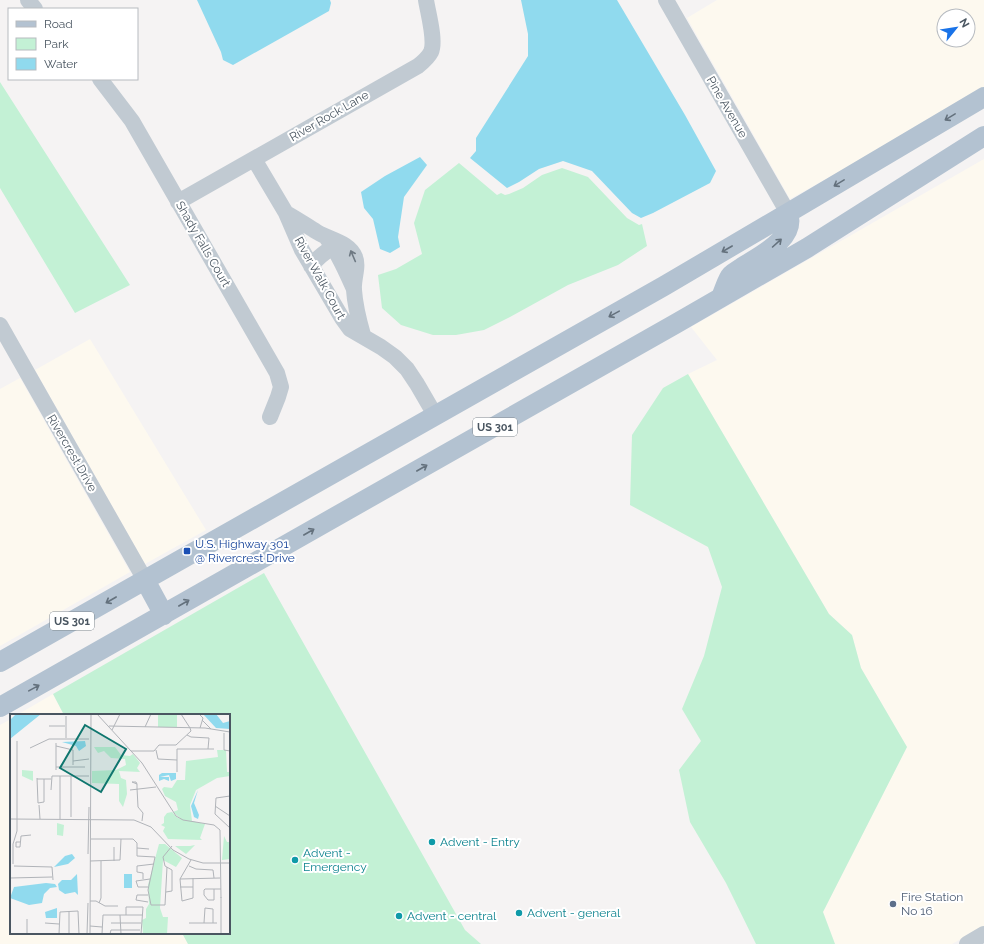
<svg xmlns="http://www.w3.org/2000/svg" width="984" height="944" font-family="Raleway,sans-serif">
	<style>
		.commercial { fill: #fdf9ef; fill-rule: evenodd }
		.green { fill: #c3f1d5 }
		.water { fill: #90daee }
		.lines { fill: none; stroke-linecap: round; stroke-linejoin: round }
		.minor { stroke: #c1cad2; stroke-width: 16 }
		.major { stroke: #b3c2d1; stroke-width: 20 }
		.oneway { stroke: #64717d }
		.oneway2 { stroke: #6e7983 }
		.transit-dot { fill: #1a4fb4; stroke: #fff; stroke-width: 1.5 }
		.culture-dot { fill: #0f9aa8; stroke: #fff; stroke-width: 1.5 }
		.service-dot { fill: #5c6f8a; stroke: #fff; stroke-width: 1.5 }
		.labels { text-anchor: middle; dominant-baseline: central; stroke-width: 4; stroke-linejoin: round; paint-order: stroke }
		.shield { fill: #fff; stroke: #808990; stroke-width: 1 }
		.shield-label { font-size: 11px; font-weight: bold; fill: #4a5661 }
		.street-label { font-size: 12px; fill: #4a5661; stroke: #fff }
		.transit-label { font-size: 12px; fill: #164399; stroke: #fff; text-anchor: start }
		.culture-label { font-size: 12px; fill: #0d838f; stroke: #fff; text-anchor: start }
		.service-label { font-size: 12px; fill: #4e5e75; stroke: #fff; text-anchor: start }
		.inset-road { fill: none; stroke: #b1b4b9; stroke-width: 1 }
		.view { fill: #0f766e; fill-opacity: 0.15; stroke: #0f766e; stroke-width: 2 }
		.inset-edge { fill: none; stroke: #4a5661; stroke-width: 2 }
	</style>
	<rect width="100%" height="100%" fill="#f5f3f3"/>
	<path class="commercial" d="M 717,0 L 984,0 L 984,88 L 896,140 L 790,199 L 687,18 ZM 944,16 L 968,16 L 968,40 L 944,40 Z
		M 984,159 L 984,926 L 952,944 L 835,944 L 823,912 L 907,747 L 861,668 L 852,635 L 829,614 L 688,374 L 717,360 L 691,327 Z
		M 90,339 L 206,530 L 145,564 L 35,370 Z
		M 20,378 L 130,572 L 0,646 L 0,389 Z
		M 53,694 L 64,715 L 17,715 Z
		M 11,719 L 11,933 L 182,933 L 188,944 L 0,944 L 0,725 Z"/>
	<path class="green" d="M 0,82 L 130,285 L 75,313 L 0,188 Z
		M 459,163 L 497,195 L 501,193 L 505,195 L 509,194 L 523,188 L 542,175 L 562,168 L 588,177 L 627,218 L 639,225 L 642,224 L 647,246 L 618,265 L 568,285 L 510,317 L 484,330 L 456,335 L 433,335 L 401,325 L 382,308 L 378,275 L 396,269 L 422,254 L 414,223 L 425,190 Z
		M 688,374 L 829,614 L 852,635 L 861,668 L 907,747 L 823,912 L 835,944 L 756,944 L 726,883 L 690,822 L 679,770 L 701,741 L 682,709 L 704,656 L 722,587 L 708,547 L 630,505 L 632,435 L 663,388 Z
		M 264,573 L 465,930 L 481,944 L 188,944 L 182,933 L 229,933 L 229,715 L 64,715 L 53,694 Z"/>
	<path class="water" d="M 197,0 L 330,0 L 331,3 L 329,11 L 233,65 L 223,60 L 221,52 Z
		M 521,0 L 617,0 L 685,115 L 716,171 L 710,183 L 653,213 L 641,218 L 632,213 L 592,171 L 563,161 L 539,169 L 519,182 L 507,188 L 470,158 L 476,151 L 476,138 L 528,56 L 528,34 Z
		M 420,157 L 427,165 L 404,197 L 398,237 L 400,247 L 390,253 L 380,249 L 373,219 L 364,208 L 361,192 L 385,176 Z"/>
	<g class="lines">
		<path class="minor" d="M 28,0 L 35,9
			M 666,0 L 788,213
			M 100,79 L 132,121 L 277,373 L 281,387 L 278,397 L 270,417
			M 254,159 L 286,213 L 302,250 L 342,318 L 350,329 L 381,347 L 395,357 L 407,369 L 417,384 L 435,415
			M 178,202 L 418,66 C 423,62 428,58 431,52 C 436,41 428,13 426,0
			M 286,213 C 297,219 307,226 317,232 C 330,240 349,242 355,257 C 359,267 353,279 354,290 C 355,305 359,321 363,335
			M 326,237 C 338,253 346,271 354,289
			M 311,266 C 318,257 325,252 333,247
			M 0,325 L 145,580
			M 967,944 L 984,934"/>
		<path class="major" d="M 721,297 C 724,291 727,279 731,275 C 734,272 738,270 741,268 C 759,256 797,239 788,213
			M 145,580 L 164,615
			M 0,662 L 664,286 L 788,213 L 984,97
			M 0,707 L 677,323 L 807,248 L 984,136"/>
	</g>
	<defs><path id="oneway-shaft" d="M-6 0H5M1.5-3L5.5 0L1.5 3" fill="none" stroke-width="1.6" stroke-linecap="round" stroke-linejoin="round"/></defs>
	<g class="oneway">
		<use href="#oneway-shaft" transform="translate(950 117) rotate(149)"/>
		<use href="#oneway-shaft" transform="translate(839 183) rotate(149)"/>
		<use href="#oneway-shaft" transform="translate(777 243) rotate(-42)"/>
		<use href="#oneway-shaft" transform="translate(727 249) rotate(150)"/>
		<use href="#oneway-shaft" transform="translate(614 314) rotate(151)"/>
		<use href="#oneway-shaft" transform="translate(422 468) rotate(-30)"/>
		<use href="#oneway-shaft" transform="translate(309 532) rotate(-30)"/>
		<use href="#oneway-shaft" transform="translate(111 600) rotate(150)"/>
		<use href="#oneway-shaft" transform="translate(184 603) rotate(-30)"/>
		<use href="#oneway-shaft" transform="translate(34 688) rotate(-29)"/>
	</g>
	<use class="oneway2" href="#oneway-shaft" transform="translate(353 256) rotate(-113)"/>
	<rect class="transit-dot" x="183" y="547" width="8" height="8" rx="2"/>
	<g class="culture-dot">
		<circle cx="432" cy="842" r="4"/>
		<circle cx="295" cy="860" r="4"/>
		<circle cx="519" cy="913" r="4"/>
		<circle cx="399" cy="916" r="4"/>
	</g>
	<circle class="service-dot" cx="893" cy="904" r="4"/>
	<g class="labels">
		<g class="shield">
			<rect x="473" y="418" width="44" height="18" rx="3"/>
			<rect x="50" y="612" width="44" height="18" rx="3"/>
		</g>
		<g class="shield-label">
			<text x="495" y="427">US 301</text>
			<text x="72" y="621">US 301</text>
		</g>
		<g class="street-label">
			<text transform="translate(727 107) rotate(60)">Pine Avenue</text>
			<text transform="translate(329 116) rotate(-30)">River Rock Lane</text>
			<text transform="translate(203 244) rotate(60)">Shady Falls Court</text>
			<text transform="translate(320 278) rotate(61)">River Walk Court</text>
			<text transform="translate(72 453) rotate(60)">Rivercrest Drive</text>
		</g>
		<g class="transit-label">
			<text x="195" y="544">U.S. Highway 301<tspan x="195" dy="14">@ Rivercrest Drive</tspan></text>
		</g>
		<g class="culture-label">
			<text x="440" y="842">Advent - Entry</text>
			<text x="303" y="853">Advent -<tspan x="303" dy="14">Emergency</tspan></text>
			<text x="527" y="913">Advent - general</text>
			<text x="407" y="916">Advent - central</text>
		</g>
		<g class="service-label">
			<text x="901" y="897">Fire Station<tspan x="901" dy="14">No 16</tspan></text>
		</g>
	</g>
	<g transform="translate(10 714)">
		<rect width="220" height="220" fill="#f5f3f3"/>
		<path d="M 167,0 L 167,13 L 148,13 L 148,1 ZM 84,33 L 105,33 L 111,41 L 120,42 L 123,40 L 130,49 L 127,54 L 130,58 L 109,57 L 111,64 L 116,66 L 117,80 L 113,93 L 109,87 L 109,70 L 82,69 L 82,57 L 106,56 L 116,51 L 115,45 L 101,44 L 94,37 L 88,39 ZM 207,36 L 216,36 L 217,58 L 220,58 L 220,62 L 207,64 L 186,76 L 180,91 L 182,107 L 171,105 L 163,98 L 168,96 L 166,88 L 155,82 L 152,75 L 154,73 L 162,74 L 167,66 L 175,66 L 176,47 L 208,43 ZM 12,56 L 23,57 L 23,67 L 12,62 ZM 162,98 L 168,104 L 195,110 L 190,124 L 192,126 L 158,125 L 153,117 L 155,113 L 151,111 L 154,109 L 154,103 L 157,99 ZM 47,109 L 54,111 L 53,122 L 47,121 ZM 214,122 L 217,128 L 220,128 L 220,145 L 212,146 ZM 149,130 L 155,130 L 172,144 L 166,153 L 153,146 L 150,194 L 153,203 L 158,203 L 157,220 L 133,220 L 132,206 L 136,204 L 136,195 L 139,190 L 138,171 ZM 185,131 L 176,140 L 165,132 L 180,132 Z" fill="#c3f1d5"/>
		<path d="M 6,0 L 31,0 L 0,25 L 0,6 ZM 206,0 L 213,9 L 220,7 L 220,15 L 206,14 L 193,0 ZM 75,27 L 76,32 L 69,37 L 66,32 L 52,28 ZM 152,59 L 166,59 L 166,65 L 161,67 L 159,61 L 150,63 L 159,63 L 159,67 L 154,65 L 149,67 L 149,61 ZM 188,76 L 184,89 L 189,101 L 188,105 L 184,103 L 181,92 ZM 62,140 L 65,144 L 58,150 L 44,153 L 55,142 ZM 67,160 L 68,181 L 65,178 L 55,180 L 49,176 L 48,170 L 52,166 L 61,166 ZM 114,160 L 122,160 L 122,174 L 114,174 ZM 36,169 L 45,170 L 47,173 L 40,174 L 34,180 L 32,189 L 19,191 L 0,184 L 4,173 ZM 47,194 L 47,204 L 36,204 L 35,198 Z" fill="#90daee"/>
		<path class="inset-road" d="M 87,0 L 132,49 L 166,102 L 173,106 L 204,111 L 210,116 L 211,184M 171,0 L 180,14M 189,0 L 193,4 L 190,14M 192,6 L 201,15M 39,12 L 55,12M 99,12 L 195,14 L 220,18M 135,13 L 141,0M 102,16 L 110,0M 214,19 L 214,36 L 220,37M 177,21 L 181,23 L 199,24 L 198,35M 56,24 L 56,2M 46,32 L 63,36 L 63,51M 20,34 L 39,25 L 79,25M 167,35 L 204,35M 146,36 L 148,45 L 167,46M 121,37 L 144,37 L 149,31 L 166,31 L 181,17 L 180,14M 63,47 L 79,45M 46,53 L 75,53M 46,56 L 46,29M 167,58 L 167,35M 27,64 L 28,89 L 34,88 L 34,65M 27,65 L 41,65M 127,70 L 122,68 L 126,68 L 127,70 L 127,74 L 128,93 L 133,99 L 132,107M 41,76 L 42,62 L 79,62M 120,76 L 146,73M 220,82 L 206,84 L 205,100 L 220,114M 29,91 L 30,105M 205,92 L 220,102M 61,103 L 61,62M 0,105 L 124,106 L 141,113 L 163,136 L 179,145 L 193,149 L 220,149M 50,105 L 50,62M 81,125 L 123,125 L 127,129 L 127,142 L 145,143 L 138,176 L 141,191 L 155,191 L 157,153M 10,128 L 6,128 L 6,133 L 10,133 L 11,122 L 21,121M 127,134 L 139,135M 78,140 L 79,93M 181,146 L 170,165 L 172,187 L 183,184 L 183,164M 80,147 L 110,146 L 111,125M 104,147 L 104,133M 3,150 L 3,130 L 7,117 L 7,27M 4,152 L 42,153 L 43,166M 179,152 L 186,155 L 203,156 L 204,164M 0,164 L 42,163M 133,165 L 133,159 L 127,158 L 127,152 L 144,150M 170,165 L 210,164M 138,173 L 128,173 L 126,167 L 140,165M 170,173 L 183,173M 204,175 L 204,186 L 198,186 L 194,181 L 194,176 L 195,175 L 211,175M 156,178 L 162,177 L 162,156 L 155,152 L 153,143 L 162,132M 80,187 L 86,187 L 95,192 L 108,192M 138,188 L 126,186 L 127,181 L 138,181M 89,189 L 91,184 L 91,147M 110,201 L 111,220M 116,201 L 116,193 L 133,193 L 131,220M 17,205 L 17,220M 35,209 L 49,210M 101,209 L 131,209M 179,209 L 207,209M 194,209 L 195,194 L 203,195 L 203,209M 80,212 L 92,213M 49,220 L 50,198 L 68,197 L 69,220M 59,220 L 59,197M 77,220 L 78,189M 80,220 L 81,0M 92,220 L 93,201 L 133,201M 100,220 L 101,216 L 130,216M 211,220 L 211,183"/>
		<path class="view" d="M 75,11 L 116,35 L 91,78 L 50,54 Z"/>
		<rect width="220" height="220" class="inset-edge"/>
	</g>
	<rect x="8" y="8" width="130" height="72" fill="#ffffff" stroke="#b7bbc0"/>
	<rect x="16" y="21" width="20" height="6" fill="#b3c2d1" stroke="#b7bbc0"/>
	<text x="44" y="28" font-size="12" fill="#4a5661">Road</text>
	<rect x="16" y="38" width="20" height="12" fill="#c3f1d5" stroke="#b7bbc0"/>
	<text x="44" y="48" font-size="12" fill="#4a5661">Park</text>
	<rect x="16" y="58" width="20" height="12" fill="#90daee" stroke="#b7bbc0"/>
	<text x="44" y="68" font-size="12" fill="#4a5661">Water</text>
	<g transform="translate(956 28) rotate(60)"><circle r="19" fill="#ffffff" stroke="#b7bbc0"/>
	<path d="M0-3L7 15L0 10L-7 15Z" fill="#1a73e8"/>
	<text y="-6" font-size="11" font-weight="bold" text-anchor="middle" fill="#4a5661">N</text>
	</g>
</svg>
